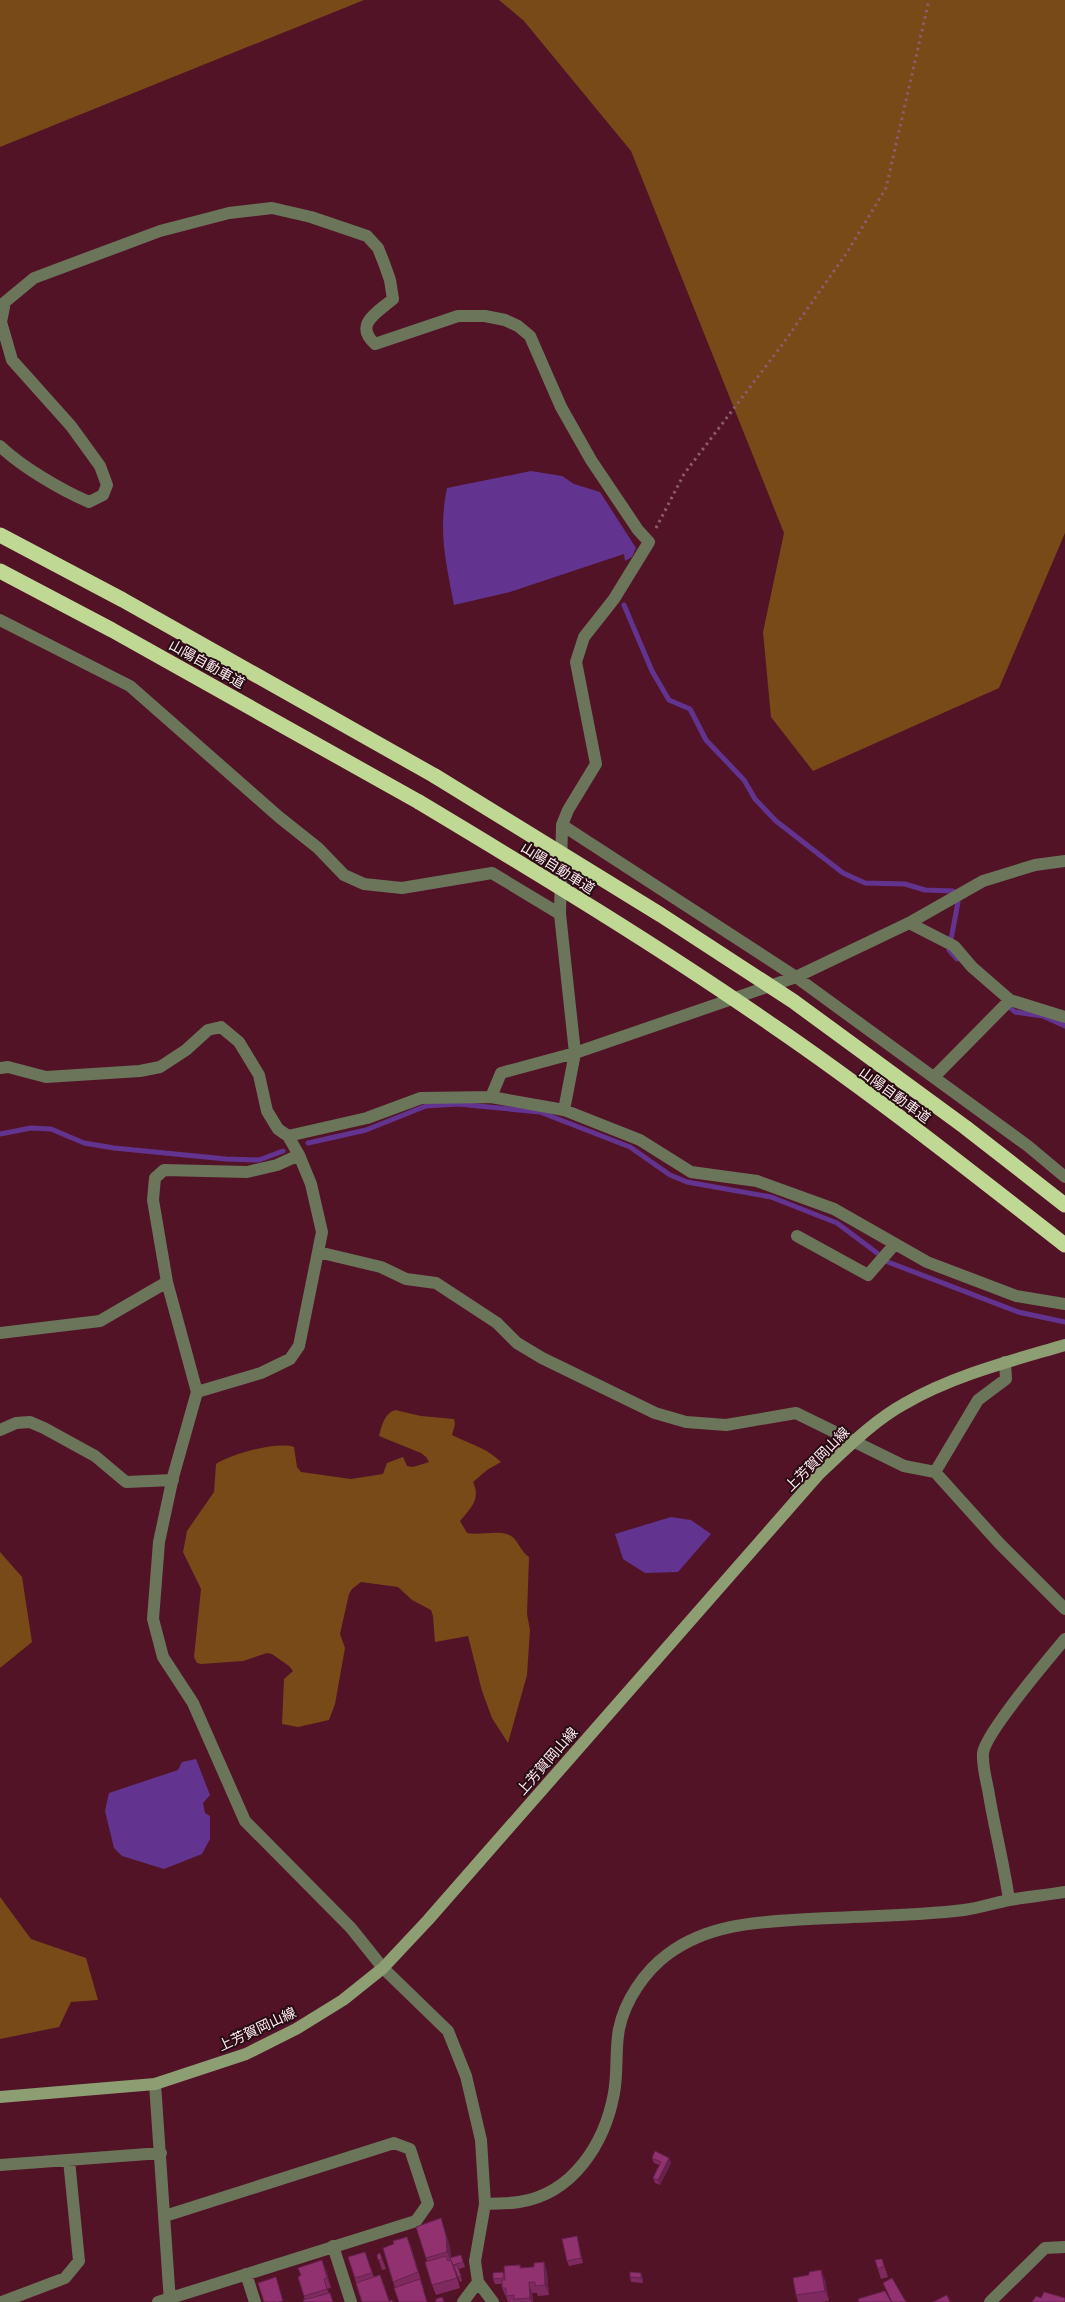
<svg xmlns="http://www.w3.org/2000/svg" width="1065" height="2302" font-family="Arial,'Noto Sans JP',sans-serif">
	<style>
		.forest { fill: #774a17 }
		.water { fill: #63348f }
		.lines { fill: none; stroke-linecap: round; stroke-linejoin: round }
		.stream { stroke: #63348f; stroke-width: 5 }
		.path { stroke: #8c5c6b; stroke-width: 3; stroke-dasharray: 2.5 4; stroke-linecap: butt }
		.street { stroke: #6b755a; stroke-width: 12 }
		.secondary { stroke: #8d9e72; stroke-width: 12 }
		.highway { stroke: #bfd995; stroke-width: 15 }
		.highway-bridge { stroke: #bfd995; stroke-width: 15 }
		.wall { fill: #7e2a5f }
		.shaded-wall { fill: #66224e }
		.building { fill: #92316f; stroke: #66224e }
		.labels { text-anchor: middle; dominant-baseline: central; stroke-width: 4; stroke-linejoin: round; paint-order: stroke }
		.street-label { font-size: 14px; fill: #feedf0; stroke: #270c13 }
	</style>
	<rect width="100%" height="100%" fill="#521327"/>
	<path class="forest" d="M 0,0 L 364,0 L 0,147 Z
		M 499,0 L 1065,0 L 1065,533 L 999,688 L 813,771 L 771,717 L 763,632 L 784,533 L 631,151 L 524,21 Z
		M 395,1410 L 421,1416 L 454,1419 L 455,1424 L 452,1435 C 472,1445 485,1447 501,1462 L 487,1470 L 473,1482 C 481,1499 471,1508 460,1521 L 467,1533 C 480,1536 500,1529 511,1536 C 518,1540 521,1552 529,1557 L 527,1614 L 530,1630 L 527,1675 L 508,1743 L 492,1718 L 482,1691 L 468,1636 L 435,1642 L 433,1616 L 431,1610 L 412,1600 L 398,1587 L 361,1582 L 352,1589 L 349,1594 L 340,1634 L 345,1648 L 335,1704 L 329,1720 L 298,1727 L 282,1724 L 284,1679 L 293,1671 L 289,1666 L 272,1654 L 267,1653 L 243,1661 L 201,1664 L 197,1663 L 194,1657 L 201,1589 L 183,1552 L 187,1531 L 214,1492 L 216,1464 C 231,1454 277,1441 294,1447 L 297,1467 L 301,1472 L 351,1479 L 383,1474 L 387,1463 L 403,1457 L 407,1466 L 413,1467 L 429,1462 L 426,1457 L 421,1453 L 379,1436 C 382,1425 384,1414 395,1410 Z
		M 0,1552 L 22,1577 L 32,1642 L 0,1668 Z
		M 0,1897 L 31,1939 L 86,1958 L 98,2000 L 71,2002 L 59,2027 L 0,2039 Z"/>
	<path class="water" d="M 531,471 L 562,476 L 574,484 L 600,492 L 636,548 L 632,557 L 625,561 L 624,554 L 510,592 L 454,605 C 446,562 438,532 447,488 Z
		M 671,1517 L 691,1520 L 711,1534 L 678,1572 L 645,1573 L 623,1559 L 615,1534 Z
		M 196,1759 L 210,1795 L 203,1803 L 205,1813 L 210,1816 L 210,1839 L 202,1854 L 164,1869 L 122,1856 L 114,1848 L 105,1811 L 109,1793 L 178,1770 L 182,1762 Z"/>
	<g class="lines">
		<path class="stream" d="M 624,605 L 652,671 L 669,700 L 690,709 L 706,740 L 744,780 L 755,799 L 776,821 L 843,873 L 865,883 L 905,884 L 925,890 L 953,891 L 958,902 L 949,950 L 957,959
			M 1006,1004 L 1015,1012 L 1043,1016 L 1065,1026
			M 0,1134 L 31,1128 L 51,1129 L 84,1143 L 114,1148 L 226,1159 L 259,1160 L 283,1151
			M 308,1143 L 366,1130 L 426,1106 L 458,1104 L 540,1112 L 630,1147 L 670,1175 L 687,1182 L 771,1197 L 837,1223 L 877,1253
			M 888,1262 L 1018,1312 L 1065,1322"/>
		<path class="path" d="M 656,528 L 684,474 L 782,345 L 848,251 L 886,188 L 929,0"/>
		<path class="street" d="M 0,446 C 22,467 61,490 89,502 L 103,495 L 107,485 L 100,466 L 71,426 L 12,360 L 1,322 L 5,302 L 34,278 L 160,231 L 229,213 L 272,208 L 311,217 L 367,236 L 378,248 L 384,263 L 390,280 L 393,299 C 378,312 353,324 375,344 L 458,316 L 485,316 L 505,320 L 518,326 L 530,336 L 561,407 L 591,460 L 638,530 L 649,542 L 614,599 L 584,637 L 576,662 L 596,764 L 568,810 L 562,825 L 560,914 L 575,1053 L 564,1110
			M 0,620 L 130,686 L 279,817 L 318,848 L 344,875 L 364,884 L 402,888 L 492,873 L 560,914
			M 562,825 L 796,977 L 1028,1146 L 1065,1177
			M 909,923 L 954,946 L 972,967 L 1010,1000 L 1065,1017
			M 0,1068 L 8,1067 L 46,1077 L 140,1071 L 160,1067 L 186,1050 L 208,1030 L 221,1027 L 239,1042 L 259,1075 L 267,1111 L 278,1129 L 288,1136 L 299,1155 L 277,1165 L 247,1172 L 164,1170 L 155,1178 L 153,1200 L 167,1282 L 197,1392 L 173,1477 L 159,1542 L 153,1619 L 163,1657 L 193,1703 L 245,1821 L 351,1928 L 383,1968 L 448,2031 L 466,2076 L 481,2140 L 485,2204 L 475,2261 L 478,2282 L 463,2302
			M 934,1077 L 1010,1000
			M 491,1097 L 501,1073 L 575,1053 L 796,977 L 909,923 L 983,881 L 1035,865 L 1065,861
			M 288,1136 L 367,1118 L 421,1098 L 491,1097 L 564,1110 L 640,1140 L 691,1172 L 757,1181 L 834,1209 L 927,1262 L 1016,1296 L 1065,1304
			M 299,1155 L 311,1184 L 322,1232 L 318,1252 L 381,1267 L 406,1279 L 436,1283 L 497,1323 L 517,1343 L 542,1358 L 655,1413 L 686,1422 L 726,1425 L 796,1413 L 904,1466 L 935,1472 L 999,1543 L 1065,1609
			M 797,1236 L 868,1275 L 895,1244
			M 0,1333 L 100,1321 L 167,1282
			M 197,1392 L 261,1373 L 290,1359 L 299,1346 L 318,1252
			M 0,1430 L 16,1423 L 30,1422 L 44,1428 L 95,1456 L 126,1482 L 173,1480
			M 935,1472 L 978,1400 L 1006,1379 L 1005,1362
			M 1009,1900 C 1004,1865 995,1830 989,1795 C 987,1782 982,1767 983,1753 C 985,1734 1049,1658 1065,1639
			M 155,2084 L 170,2302
			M 0,2165 L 161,2153
			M 485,2204 C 496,2203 508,2204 519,2202 C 573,2194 605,2143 614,2093 C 618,2072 615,2050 619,2029 C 625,2000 645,1971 668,1954 C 710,1923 760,1922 809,1919 C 860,1916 915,1916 964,1910 C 979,1908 994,1903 1009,1900 C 1027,1897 1046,1895 1065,1892
			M 333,2246 L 351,2302
			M 246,2274 L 255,2302
			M 478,2282 L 493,2302
			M 2,2302 L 65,2278 L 79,2261 L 69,2160
			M 158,2302 L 416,2221 L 428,2204 L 410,2149 L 394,2143 L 165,2216
			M 990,2302 L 1045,2248 L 1065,2247"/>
		<path class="secondary" d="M 0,2097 L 155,2084 L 246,2054 L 296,2029 L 343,2000 L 383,1968 L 428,1920 L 819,1474 C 846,1449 873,1421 904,1404 C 954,1375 1011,1361 1065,1345"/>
		<path class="highway" d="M 0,535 L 123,600 L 435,776
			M 0,571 L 112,630 L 419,802"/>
		<path class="highway-bridge" d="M 435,776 L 661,915 L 793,1001 L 965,1127 L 1065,1205
			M 419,802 C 539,874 658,946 772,1025 C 873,1094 969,1170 1065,1245"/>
	</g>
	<path class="wall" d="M 652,2158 L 669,2158 L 671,2163 L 660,2185 L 655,2183 L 653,2178 L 659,2165 L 654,2163 Z
		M 416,2227 L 450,2246 L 451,2258 L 461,2255 L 465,2267 L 459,2269 L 462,2281 L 460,2282 L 455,2270 L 460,2288 L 436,2295 L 432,2285 L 427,2261 Z
		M 407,2237 L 411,2247 L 424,2290 L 395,2288 L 393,2282 L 394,2244 Z
		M 578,2241 L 583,2263 L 569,2266 L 567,2261 Z
		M 365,2252 L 374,2277 L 384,2285 L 389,2301 L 393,2302 L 362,2302 L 356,2283 L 348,2257 Z
		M 380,2253 L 386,2269 L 382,2270 L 377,2255 Z
		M 882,2259 L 888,2277 L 881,2279 L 875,2260 Z
		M 544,2262 L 547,2273 L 549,2295 L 538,2296 L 537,2293 L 532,2293 L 533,2302 L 508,2302 L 502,2288 L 502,2284 L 495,2284 L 493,2279 L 520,2265 L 521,2268 L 534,2267 Z
		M 326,2270 L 331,2288 L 327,2289 L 329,2293 L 305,2300 L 298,2277 Z
		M 630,2277 L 643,2278 L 643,2283 L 631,2282 Z
		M 825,2280 L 829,2301 L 821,2302 L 798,2302 L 796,2295 Z"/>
	<path class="shaded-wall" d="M 669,2158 L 671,2163 L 660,2185 L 658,2180 Z
		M 441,2218 L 450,2246 L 451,2262 L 447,2252 Z
		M 577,2236 L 578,2241 L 583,2263 L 581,2258 Z
		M 322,2260 L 326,2270 L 331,2288 L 327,2278 Z
		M 544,2262 L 547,2273 L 549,2295 L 545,2285 Z
		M 821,2270 L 825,2280 L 829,2301 L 825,2291 Z
		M 641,2273 L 643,2278 L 643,2283 L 641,2278 Z
		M 529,2282 L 532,2293 L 533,2302 L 531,2302 L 530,2298 Z"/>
	<path class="building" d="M 655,2151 L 669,2158 L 658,2180 L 653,2178 L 661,2162 L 652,2158 Z
		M 441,2218 L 446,2236 L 447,2252 L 426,2258 L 416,2227 Z
		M 577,2236 L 581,2258 L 567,2261 L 562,2239 Z
		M 407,2237 L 418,2272 L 393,2282 L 383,2248 L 394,2244 L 393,2241 Z
		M 365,2252 L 372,2273 L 355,2278 L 348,2257 Z
		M 380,2253 L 382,2259 L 378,2260 L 377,2255 Z
		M 461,2255 L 463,2262 L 453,2265 L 450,2258 Z
		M 446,2256 L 448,2261 L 451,2260 L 457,2278 L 432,2285 L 425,2262 Z
		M 882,2259 L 884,2266 L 878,2269 L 875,2260 Z
		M 322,2260 L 327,2278 L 324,2279 L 327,2289 L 304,2296 L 298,2277 L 301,2275 L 298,2268 Z
		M 544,2262 L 545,2285 L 535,2286 L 535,2282 L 529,2282 L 530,2298 L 514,2299 L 514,2295 L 506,2296 L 506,2288 L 502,2288 L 502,2280 L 505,2280 L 504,2266 L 520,2265 L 520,2268 L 534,2267 L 534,2263 Z
		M 457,2265 L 461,2276 L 458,2277 L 454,2266 Z
		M 821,2270 L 825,2291 L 796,2295 L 793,2278 L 809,2275 L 809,2272 Z
		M 503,2272 L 504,2278 L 493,2279 L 493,2273 Z
		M 630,2272 L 641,2273 L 641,2278 L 630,2277 Z
		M 380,2275 L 389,2301 L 392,2300 L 393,2302 L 362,2302 L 356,2283 Z
		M 276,2277 L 283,2301 L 278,2302 L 264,2302 L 258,2283 Z
		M 892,2278 L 906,2302 L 892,2302 L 883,2283 Z
		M 420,2279 L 427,2302 L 399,2302 L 394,2288 Z
		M 885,2291 L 891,2302 L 859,2302 L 858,2299 Z
		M 1044,2292 L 1065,2298 L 1065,2302 L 1032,2302 L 1036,2296 L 1041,2298 Z
		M 330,2293 L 333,2302 L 304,2302 L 303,2300 Z
		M 947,2295 L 950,2302 L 933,2302 Z
		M 442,2297 L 444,2302 L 436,2302 L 436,2299 Z"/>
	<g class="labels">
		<g class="street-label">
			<text transform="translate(207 664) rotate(29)">山陽自動車道</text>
			<text transform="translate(558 868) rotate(32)">山陽自動車道</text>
			<text transform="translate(895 1095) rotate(36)">山陽自動車道</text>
			<text transform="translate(817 1459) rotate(-45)">上芳賀岡山線</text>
			<text transform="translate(547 1761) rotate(-49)">上芳賀岡山線</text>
			<text transform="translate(257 2029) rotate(-25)">上芳賀岡山線</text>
		</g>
	</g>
</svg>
